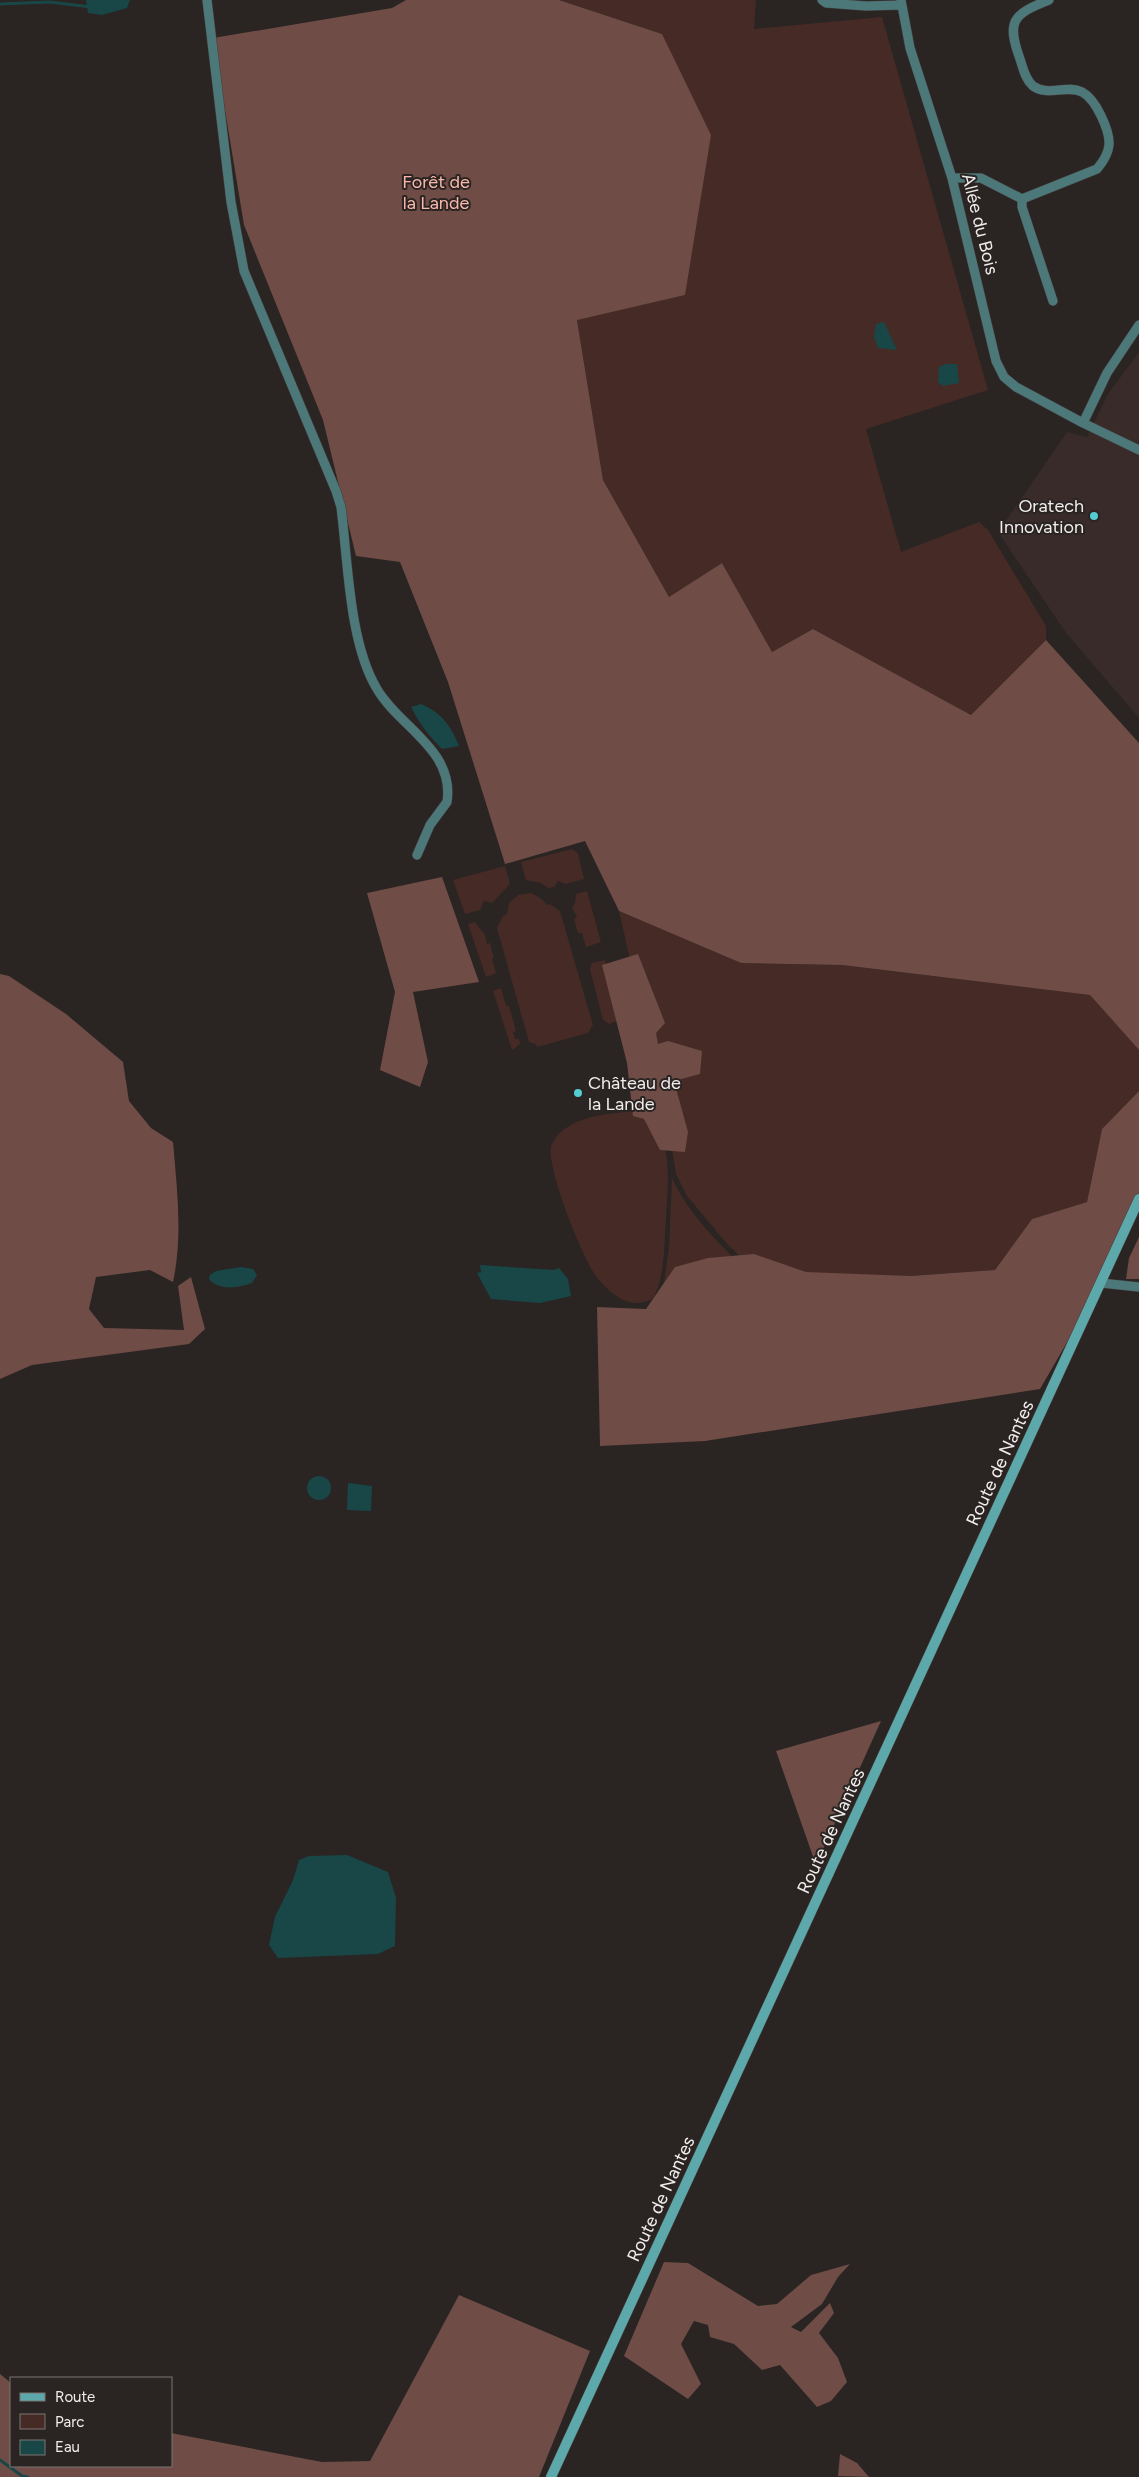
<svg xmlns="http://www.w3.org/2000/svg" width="1139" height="2477" font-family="Figtree,sans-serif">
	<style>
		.built { fill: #382b29 }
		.green { fill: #462a25 }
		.forest { fill: #6f4c46 }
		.water { fill: #194748 }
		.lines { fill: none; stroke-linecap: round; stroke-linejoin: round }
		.stream { stroke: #194748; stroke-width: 3 }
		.street-casing { stroke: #46403f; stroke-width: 10 }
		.secondary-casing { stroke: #46403f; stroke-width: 11 }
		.street { stroke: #4c787a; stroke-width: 9 }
		.secondary { stroke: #5da8aa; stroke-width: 10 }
		.poi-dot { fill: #52cdd0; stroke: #2a2423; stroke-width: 2 }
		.labels { text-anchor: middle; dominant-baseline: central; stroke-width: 4; stroke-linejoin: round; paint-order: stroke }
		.park-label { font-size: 18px; fill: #fab8ab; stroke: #2a2423 }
		.street-label { font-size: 18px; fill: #f1edec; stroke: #2a2423 }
		.poi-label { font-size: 18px; fill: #f1edec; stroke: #2a2423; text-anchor: end }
	</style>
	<rect width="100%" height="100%" fill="#2a2423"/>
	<path class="built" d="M 1139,352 L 1139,718 L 1066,633 L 998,532 L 1067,432 L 1087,437 L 1108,394 Z"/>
	<path class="green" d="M 559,0 L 756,0 L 754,29 L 882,17 L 988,390 L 866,429 L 901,552 L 979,522 L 988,530 L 1046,626 L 1046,640 L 971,715 L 813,629 L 772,652 L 722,563 L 669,597 L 603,480 L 577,319 L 685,295 L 662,34 Z
		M 572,849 L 578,853 L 584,879 L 566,884 L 558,881 L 554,887 L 548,888 L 541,883 L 526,880 L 521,862 Z
		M 505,866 L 510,884 L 492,903 L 484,901 L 480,910 L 465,914 L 453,880 Z
		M 587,891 L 601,942 L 586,947 L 582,933 L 578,933 L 574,919 L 577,917 L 572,907 L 575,904 L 576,894 Z
		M 531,893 L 542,899 L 547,905 L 550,904 L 560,911 L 593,1025 L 588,1033 L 537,1047 L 536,1044 L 529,1042 L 497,928 L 503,916 L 507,914 L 509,903 L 518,895 Z
		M 619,911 L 741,963 L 842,965 L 1090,995 L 1139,1050 L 1139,1091 L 1102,1129 L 1087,1202 L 1032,1219 L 995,1270 L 910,1276 L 836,1289 L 744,1260 L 728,1245 L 687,1196 L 676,1174 L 669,1131 Z
		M 475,922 L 485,935 L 487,944 L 490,943 L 494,958 L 492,959 L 496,973 L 486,977 L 468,924 Z
		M 605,960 L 620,1020 L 609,1024 L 603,1020 L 590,969 L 592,963 Z
		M 501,988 L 506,1006 L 509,1006 L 516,1031 L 513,1032 L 515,1039 L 519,1039 L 520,1044 L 512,1050 L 493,991 Z
		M 640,1111 C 646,1118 656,1125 660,1134 C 672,1159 667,1193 666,1220 C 664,1243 665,1274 655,1295 C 652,1301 645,1302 639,1303 C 621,1304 606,1289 596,1276 C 583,1259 543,1161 552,1144 C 566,1115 611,1113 640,1111 Z
		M 672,1178 C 690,1217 722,1246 752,1276 L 663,1290 L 669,1248 Z"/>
	<path class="forest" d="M 406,0 L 559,0 L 662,34 L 711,135 L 685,295 L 577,320 L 603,480 L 669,597 L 722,563 L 772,652 L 813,629 L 971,715 L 1046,640 L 1139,743 L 1139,1050 L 1090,995 L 842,965 L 741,963 L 619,911 L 585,841 L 505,864 L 448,682 L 400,562 L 356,556 L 323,420 L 244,225 L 213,38 L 392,8 Z
		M 442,877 L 479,982 L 413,992 L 428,1062 L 420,1087 L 380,1070 L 395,992 L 367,893 Z
		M 638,954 L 665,1023 L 656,1033 L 658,1044 L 668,1041 L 702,1051 L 700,1074 L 674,1081 L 688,1132 L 685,1152 L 660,1150 L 644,1119 L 633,1116 L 627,1063 L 602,965 Z
		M 0,974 L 9,976 L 66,1014 L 123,1062 L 129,1101 L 151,1128 L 173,1142 C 177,1189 183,1236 173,1282 L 150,1270 L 96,1277 L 89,1309 L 104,1328 L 184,1330 L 178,1286 L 191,1277 L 205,1329 L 189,1344 L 32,1365 L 0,1379 Z
		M 1139,1091 L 1139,1193 L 1098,1289 L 1040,1389 L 705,1441 L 600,1446 L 597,1307 L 646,1309 L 675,1267 L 708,1258 L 754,1254 L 806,1272 L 910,1276 L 995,1270 L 1032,1219 L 1087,1202 L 1102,1129 Z
		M 1139,1237 L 1139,1279 L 1126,1279 L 1129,1258 Z
		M 881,1721 L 816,1865 L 776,1751 Z
		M 664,2262 L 688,2263 L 758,2306 L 777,2304 L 811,2275 L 850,2264 L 838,2277 L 822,2304 L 791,2327 L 801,2332 L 830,2303 L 834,2313 L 819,2333 L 838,2358 L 847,2382 L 831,2401 L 817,2407 L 780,2365 L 762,2370 L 734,2344 L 710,2337 L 708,2325 L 694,2321 L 681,2344 L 701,2384 L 688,2399 L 624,2356 Z
		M 459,2295 L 590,2351 L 539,2477 L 0,2477 L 0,2374 L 11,2383 L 11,2466 L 171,2466 L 171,2433 L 322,2462 L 370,2461 Z
		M 840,2454 L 857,2463 L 869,2477 L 838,2476 Z"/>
	<path class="water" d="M 86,0 L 130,0 L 127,8 L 102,15 L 88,13 Z
		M 884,322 L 897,350 L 878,348 L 874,337 L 876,324 Z
		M 946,364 L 957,364 L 959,383 L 943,386 L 938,382 L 939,367 Z
		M 421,704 C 442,713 451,726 459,746 L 442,749 C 429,736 419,723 411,707 Z
		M 480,1265 L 554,1270 L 559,1268 L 568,1279 L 571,1296 L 540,1303 L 491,1299 L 477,1273 L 481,1272 Z
		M 241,1267 L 253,1269 L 257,1275 L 252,1283 C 238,1288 219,1291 209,1279 L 210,1275 L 216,1271 Z
		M307 1488a12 12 0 1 1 24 0a12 12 0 1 1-24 0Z
		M 348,1483 L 372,1486 L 371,1511 L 347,1510 Z
		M 347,1855 L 388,1872 L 396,1898 L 395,1946 L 378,1954 L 278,1958 L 269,1945 L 275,1917 L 293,1880 L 299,1860 L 309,1856 Z"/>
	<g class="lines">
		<path class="stream" d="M 0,4 L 50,2 L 91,7
			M 0,2460 L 22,2476 L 28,2477"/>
		<defs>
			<path id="street" d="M 207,0 L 231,202 L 244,271 L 336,491 L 341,507 C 348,561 349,643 377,689 C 399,727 455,750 447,802 L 430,825 L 417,855
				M 822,0 L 826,3 L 866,6 L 901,5
				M 901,0 L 910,48 L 952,178 L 996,361 L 1004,377 L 1016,387 L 1083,423 L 1139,450
				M 952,178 L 981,178 L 1022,199 L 1097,169 C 1103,162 1108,155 1109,145 C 1110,131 1096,99 1082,92 C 1067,84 1048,97 1033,86 C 1025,79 1023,68 1020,59 C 1006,21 1013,14 1049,0
				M 1022,199 L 1022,207 L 1053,301
				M 1083,423 L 1107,373 L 1139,325
				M 1101,1283 L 1139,1287"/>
			<path id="secondary" d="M 551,2477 L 1139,1199"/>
		</defs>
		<use href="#street" class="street-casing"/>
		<use href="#secondary" class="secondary-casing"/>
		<use href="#street" class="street"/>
		<use href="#secondary" class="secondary"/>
	</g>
	<g class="poi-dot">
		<circle cx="1094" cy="516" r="5"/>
		<circle cx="578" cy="1093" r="5"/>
	</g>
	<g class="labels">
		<g class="park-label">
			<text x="436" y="182">Forêt de<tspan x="436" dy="21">la Lande</tspan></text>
		</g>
		<g class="street-label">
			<text transform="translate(980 224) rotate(76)">Allée du Bois</text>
			<text transform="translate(1000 1463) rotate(-65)">Route de Nantes</text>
			<text transform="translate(831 1831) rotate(-65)">Route de Nantes</text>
			<text transform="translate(661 2199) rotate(-65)">Route de Nantes</text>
		</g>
		<g class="poi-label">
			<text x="1084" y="506">Oratech<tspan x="1084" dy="21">Innovation</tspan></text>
			<text x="588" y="1083" text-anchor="start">Château de<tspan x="588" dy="21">la Lande</tspan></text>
		</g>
	</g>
	<rect x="10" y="2377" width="162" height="90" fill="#2a2423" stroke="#7a7473"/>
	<rect x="20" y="2393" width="25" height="8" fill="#5da8aa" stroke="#7a7473"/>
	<text x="55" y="2402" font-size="15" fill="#f1edec">Route</text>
	<rect x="20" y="2414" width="25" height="15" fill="#462a25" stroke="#7a7473"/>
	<text x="55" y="2427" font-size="15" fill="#f1edec">Parc</text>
	<rect x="20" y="2440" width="25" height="15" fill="#194748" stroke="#7a7473"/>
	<text x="55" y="2452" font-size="15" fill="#f1edec">Eau</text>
</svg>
